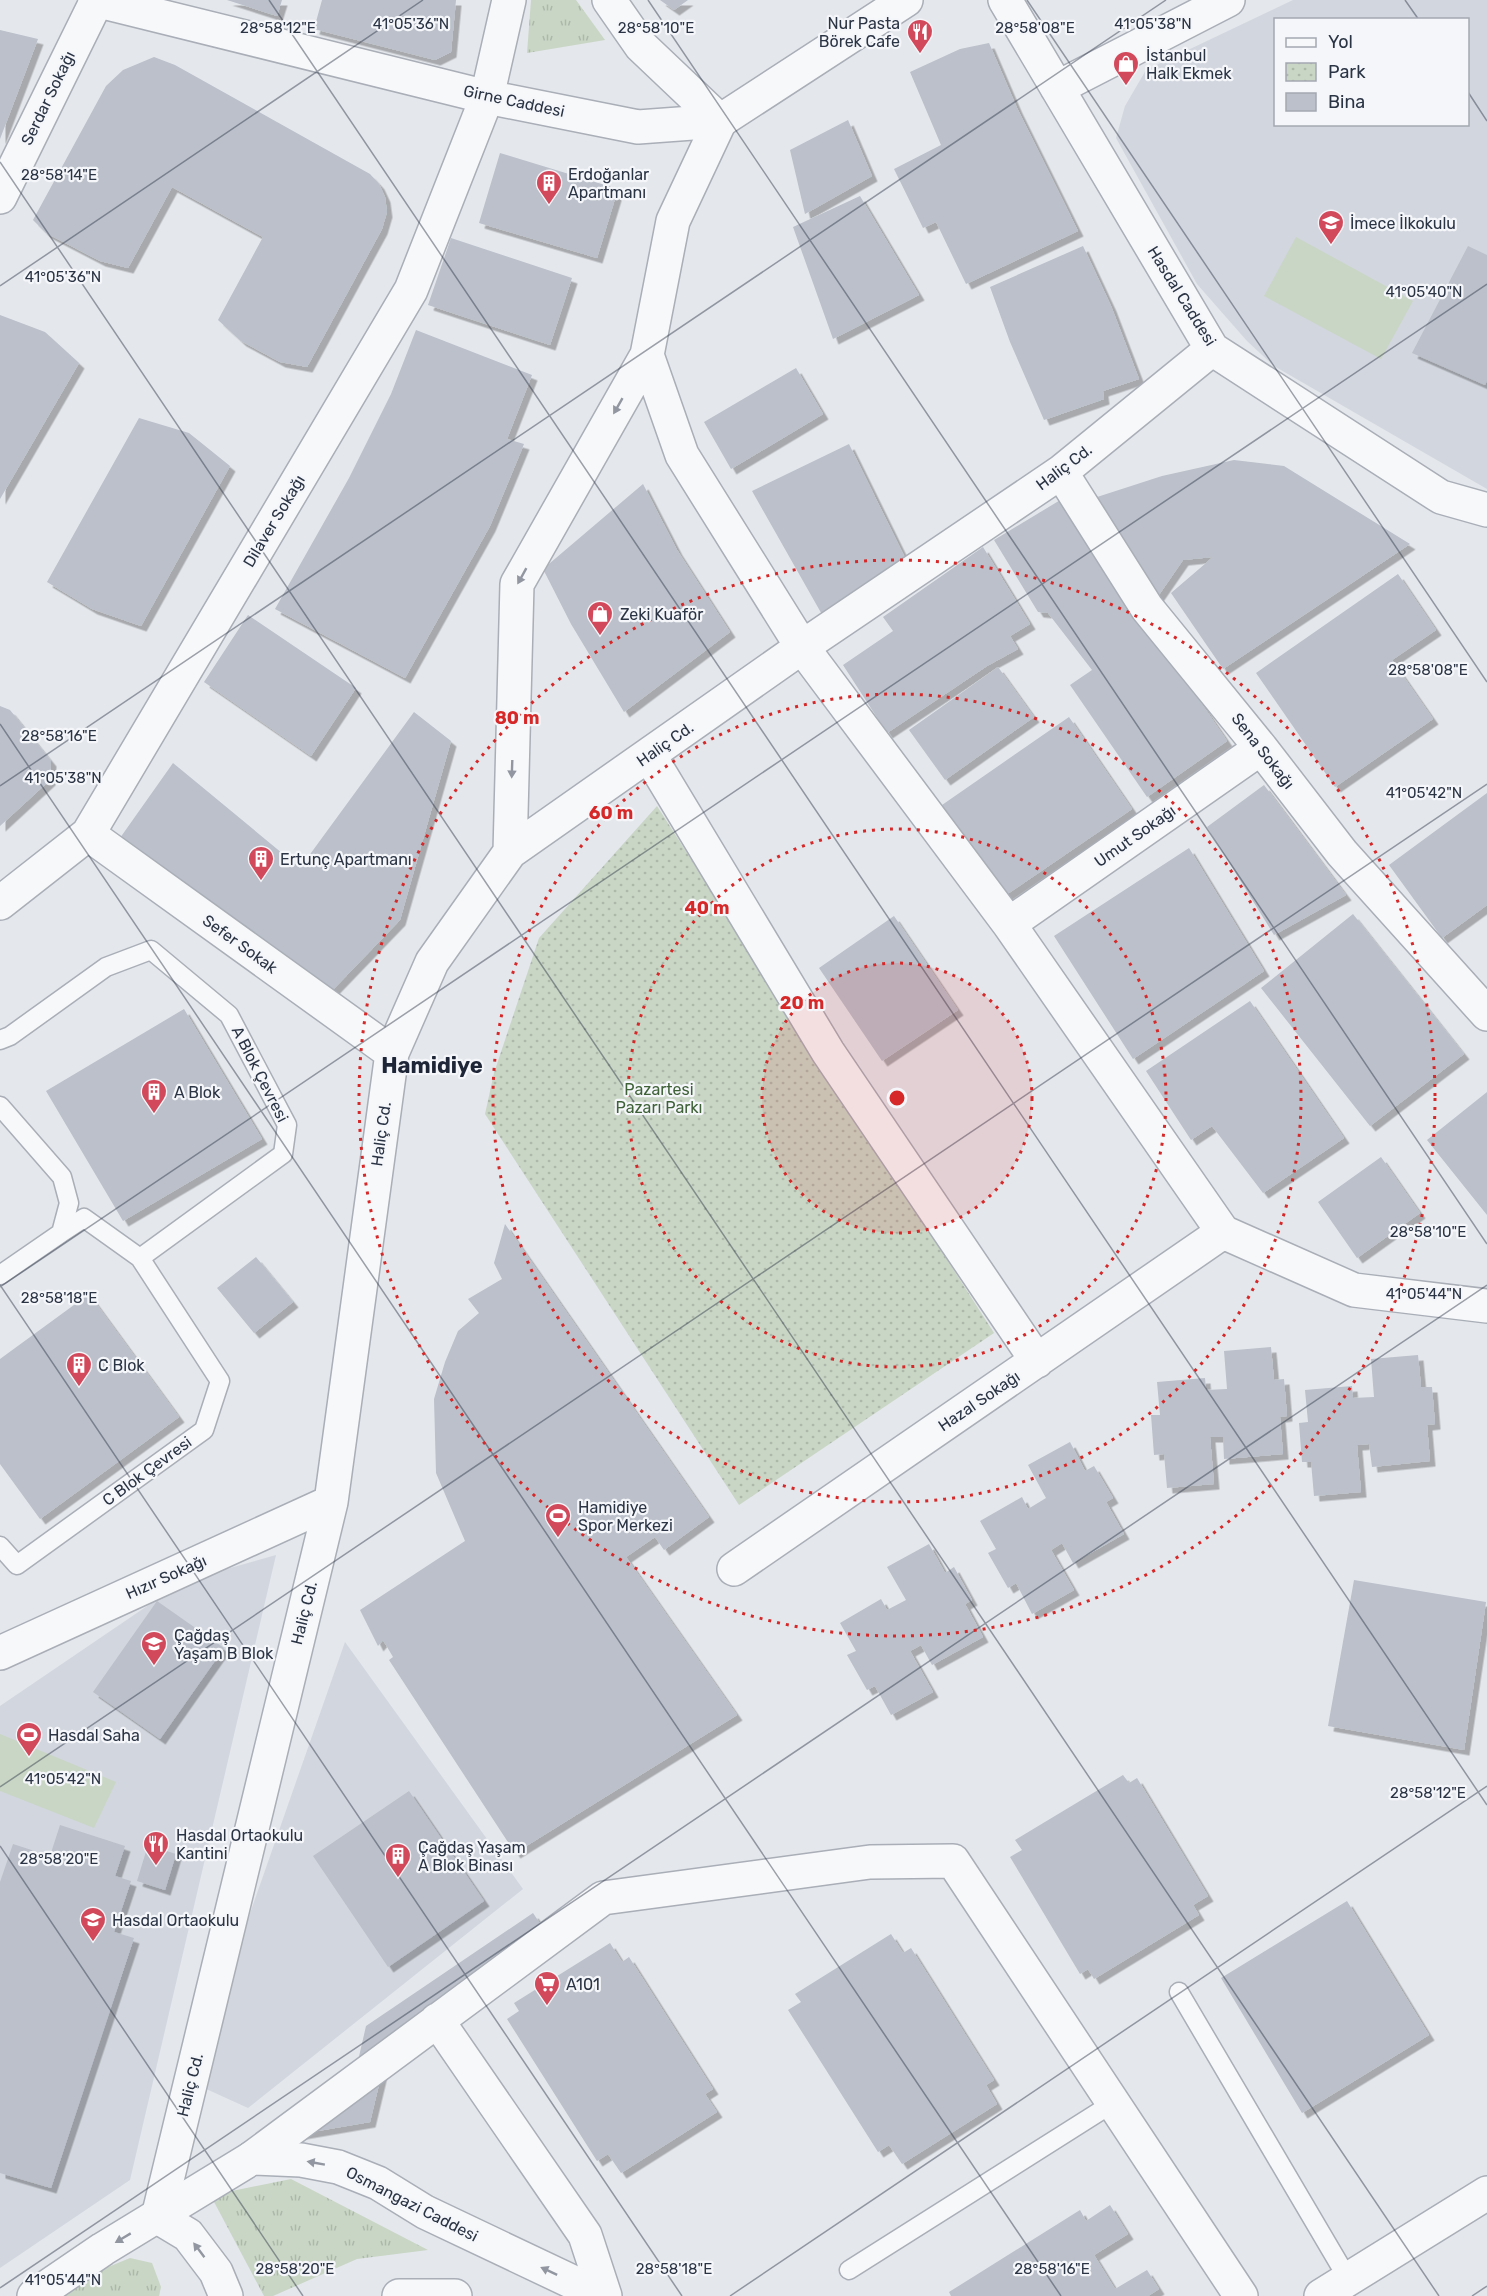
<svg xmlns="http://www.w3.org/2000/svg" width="1487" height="2296" font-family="Rubik,sans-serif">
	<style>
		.built { fill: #d2d6de; fill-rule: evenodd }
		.grass { fill: url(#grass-tufts) }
		.park { fill: url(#park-dots) }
		.pitch { fill: #c9d6c5 }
		.building { fill: #bbc0ca; filter: url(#shadow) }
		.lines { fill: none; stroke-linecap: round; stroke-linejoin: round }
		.service-casing { stroke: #a9aeb7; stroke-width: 21 }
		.minor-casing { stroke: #a9aeb7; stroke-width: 36 }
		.tertiary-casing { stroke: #a9aeb7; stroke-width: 36 }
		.service { stroke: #f7f8fa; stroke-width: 18 }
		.minor { stroke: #f7f8fa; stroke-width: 33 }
		.tertiary { stroke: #f7f8fa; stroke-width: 33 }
		.oneway { fill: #9196a0 }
		.ticks { fill: none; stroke: #2b3445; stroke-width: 1.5; stroke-opacity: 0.45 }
		.ring { fill: none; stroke: #d62828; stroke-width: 3; stroke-dasharray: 3 6 }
		.labels { text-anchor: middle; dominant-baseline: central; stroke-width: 4.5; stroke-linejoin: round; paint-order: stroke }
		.poi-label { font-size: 16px; fill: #2b3445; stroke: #f4f6f9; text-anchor: start }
		.street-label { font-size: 16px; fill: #2b3445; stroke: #f4f6f9 }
		.park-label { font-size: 16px; fill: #3f6138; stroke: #f4f6f9 }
		.district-label { font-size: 22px; font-weight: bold; fill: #1d2536; stroke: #f4f6f9 }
		.ticks-label { font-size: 15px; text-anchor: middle; fill: #2b3445; stroke: #f4f6f9; stroke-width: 4.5; stroke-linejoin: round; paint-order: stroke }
		.centre { fill: #d62828; stroke: #f4f6f9; stroke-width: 3 }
		.ring-label { font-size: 18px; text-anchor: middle; font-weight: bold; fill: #d62828; stroke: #f4f6f9; stroke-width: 4.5; stroke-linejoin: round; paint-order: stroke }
	</style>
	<defs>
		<pattern id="grass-tufts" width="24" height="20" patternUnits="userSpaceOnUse" patternTransform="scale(1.5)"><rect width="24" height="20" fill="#c9d6c5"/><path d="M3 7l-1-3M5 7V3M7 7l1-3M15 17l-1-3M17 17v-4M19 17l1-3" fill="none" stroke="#adb8ab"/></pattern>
		<pattern id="park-dots" width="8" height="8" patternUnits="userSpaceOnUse" patternTransform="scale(1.5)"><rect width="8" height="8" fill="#c9d6c5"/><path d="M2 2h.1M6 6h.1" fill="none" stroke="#adb8ab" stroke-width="1.8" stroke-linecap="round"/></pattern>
		<filter id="shadow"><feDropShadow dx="5.5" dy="5.5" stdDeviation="0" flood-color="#0004"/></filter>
	</defs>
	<rect width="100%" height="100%" fill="#e4e7ec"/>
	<path class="built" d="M 1293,0 L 1487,0 L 1487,489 L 1274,366 L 1247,341 L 1197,284 L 1116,138 L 1125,106 L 1146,70 ZM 1276,20 L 1468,20 L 1468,124 L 1276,124 Z
		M 276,1555 L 130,2180 L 0,2268 L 0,1706 L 184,1581 Z
		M 345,1642 L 523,1889 L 248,2108 L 191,2082 Z"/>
	<path class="grass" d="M 531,0 L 576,0 L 605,40 L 527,53 Z
		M 291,2179 L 428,2250 L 357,2259 L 273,2296 L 264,2296 L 213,2200 L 227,2192 Z
		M 130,2258 L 152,2263 L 161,2287 L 159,2296 L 54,2296 L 96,2272 Z"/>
	<path class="park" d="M 657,806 L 994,1333 L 739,1505 L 485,1114 L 494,1073 L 539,938 Z"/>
	<path class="pitch" d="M 1296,237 L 1413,301 L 1381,359 L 1264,296 Z
		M 0,1734 L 116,1782 L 94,1828 L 0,1791 Z"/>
	<path class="building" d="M 227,0 L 282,0 L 277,16 Z
		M 322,0 L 456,0 L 451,52 L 435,60 L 314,29 Z
		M 660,0 L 688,0 L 674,10 Z
		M 0,30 L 38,39 L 0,139 Z
		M 989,43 L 1017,108 L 1078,231 L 966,284 L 936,222 L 923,228 L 894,169 L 941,145 L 910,72 L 960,49 Z
		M 154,57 L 175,65 L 370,174 L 379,184 L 385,197 L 387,212 L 382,229 L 307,367 L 280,362 L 241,341 L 218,320 L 263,237 L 172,187 L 128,268 L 100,261 L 46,233 L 33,220 L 106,86 L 123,70 Z
		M 848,120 L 872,176 L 805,214 L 790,150 Z
		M 500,153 L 618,189 L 597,258 L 479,223 Z
		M 860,196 L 919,295 L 833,339 L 793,227 Z
		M 451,238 L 572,278 L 550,345 L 428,305 Z
		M 1083,246 L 1111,306 L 1139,379 L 1103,391 L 1104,399 L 1044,420 L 1010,342 L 990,287 Z
		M 1468,246 L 1487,255 L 1487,381 L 1485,385 L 1412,353 Z
		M 0,315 L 45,332 L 79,363 L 0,499 Z
		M 416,330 L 532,375 L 507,439 L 524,444 L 490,526 L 405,678 L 275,609 L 349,478 L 391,394 Z
		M 796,368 L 823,414 L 731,469 L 704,422 Z
		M 139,418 L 189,433 L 230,466 L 141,626 L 92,609 L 47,582 Z
		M 849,444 L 909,566 L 824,618 L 752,491 Z
		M 1234,460 L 1284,466 L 1410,544 L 1223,669 L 1171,593 L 1213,557 L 1183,560 L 1154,602 L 1094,498 L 1162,476 Z
		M 643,484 L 677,550 L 730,632 L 624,712 L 571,624 L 543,569 Z
		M 1062,499 L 1227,741 L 1147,797 L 1070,685 L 1092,670 L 1048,613 L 1038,612 L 994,540 Z
		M 983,547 L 1030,624 L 1010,636 L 1018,649 L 987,666 L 887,733 L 843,665 L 893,631 L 883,617 Z
		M 1398,574 L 1436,630 L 1392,660 L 1433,719 L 1335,787 L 1256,673 Z
		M 248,615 L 356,688 L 311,756 L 204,682 Z
		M 998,667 L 1034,717 L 945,780 L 909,730 Z
		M 0,706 L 10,710 L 51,761 L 50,780 L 0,826 Z
		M 414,712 L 451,741 L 400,920 L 324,999 L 120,838 L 173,763 L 300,868 Z
		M 1069,717 L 1132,809 L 1006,895 L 942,805 Z
		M 1264,785 L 1346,895 L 1274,935 L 1207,827 Z
		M 1487,793 L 1487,905 L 1442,938 L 1389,865 Z
		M 1189,848 L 1264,971 L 1133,1059 L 1054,936 Z
		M 1353,914 L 1464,1054 L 1370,1126 L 1261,988 Z
		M 894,916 L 958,1010 L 882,1061 L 819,968 Z
		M 1250,1001 L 1344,1138 L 1263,1193 L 1212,1126 L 1191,1140 L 1146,1071 Z
		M 184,1009 L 262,1139 L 123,1221 L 46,1091 Z
		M 1487,1092 L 1487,1215 L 1427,1140 Z
		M 1381,1157 L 1420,1213 L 1357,1258 L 1318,1202 Z
		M 505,1224 L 709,1517 L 664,1550 L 655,1537 L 626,1557 L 737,1715 L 515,1853 L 389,1660 L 393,1657 L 383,1640 L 378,1646 L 360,1610 L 465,1541 L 436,1473 L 434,1399 L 445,1362 L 458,1331 L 479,1313 L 468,1299 L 502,1279 L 494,1263 Z
		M 256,1257 L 293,1302 L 254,1333 L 217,1288 Z
		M 89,1294 L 179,1417 L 40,1519 L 0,1464 L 0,1359 Z
		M 1271,1347 L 1274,1380 L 1284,1379 L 1287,1416 L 1280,1417 L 1283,1454 L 1224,1459 L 1223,1437 L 1210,1437 L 1214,1484 L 1167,1488 L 1164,1454 L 1154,1455 L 1151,1415 L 1160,1415 L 1157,1382 L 1205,1378 L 1206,1390 L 1227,1389 L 1224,1351 Z
		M 1418,1355 L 1421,1387 L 1432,1387 L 1435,1424 L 1427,1425 L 1430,1461 L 1372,1467 L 1369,1444 L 1357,1445 L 1361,1492 L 1314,1496 L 1311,1462 L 1302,1462 L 1299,1423 L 1308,1422 L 1305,1390 L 1352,1386 L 1353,1398 L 1374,1397 L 1371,1359 Z
		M 1070,1442 L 1085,1471 L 1094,1466 L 1113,1498 L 1106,1502 L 1124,1534 L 1073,1563 L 1062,1543 L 1051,1550 L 1074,1590 L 1032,1614 L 1016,1583 L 1008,1588 L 988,1553 L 996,1549 L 980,1521 L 1022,1497 L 1028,1509 L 1046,1498 L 1028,1465 Z
		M 929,1544 L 945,1573 L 954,1567 L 972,1600 L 965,1604 L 983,1637 L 932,1665 L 921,1645 L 910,1651 L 933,1692 L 891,1715 L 875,1686 L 867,1690 L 847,1655 L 856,1651 L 840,1623 L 881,1599 L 887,1610 L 906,1600 L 887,1567 Z
		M 1354,1580 L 1486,1602 L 1464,1750 L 1328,1726 Z
		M 157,1601 L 224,1648 L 160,1739 L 93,1692 Z
		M 1123,1775 L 1129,1783 L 1137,1778 L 1208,1896 L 1193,1905 L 1199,1915 L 1094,1979 L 1088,1969 L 1080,1974 L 1010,1857 L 1022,1850 L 1015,1840 Z
		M 409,1791 L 484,1901 L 388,1967 L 313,1856 Z
		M 60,1825 L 125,1846 L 115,1876 L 131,1881 L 114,1932 L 134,1938 L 51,2188 L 0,2173 L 0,1882 L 13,1844 L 50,1856 Z
		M 148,1845 L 176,1854 L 165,1890 L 137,1881 Z
		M 1347,1901 L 1429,2035 L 1302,2113 L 1221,1978 Z
		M 533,1913 L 551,1940 L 388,2047 L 370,2122 L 283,2137 L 349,2100 L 366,2026 Z
		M 891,1934 L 903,1953 L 911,1948 L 994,2080 L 986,2085 L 997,2104 L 902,2164 L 889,2145 L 878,2152 L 788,2010 L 801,2002 L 795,1994 Z
		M 610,1943 L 622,1962 L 629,1957 L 713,2089 L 705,2094 L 717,2112 L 621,2173 L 608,2154 L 597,2161 L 507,2019 L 519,2011 L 514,2003 Z
		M 1110,2205 L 1128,2234 L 1094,2255 L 1115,2289 L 1147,2270 L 1159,2289 L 1148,2296 L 951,2296 L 949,2292 L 1080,2210 L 1086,2221 Z"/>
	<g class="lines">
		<defs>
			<path id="service" d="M 0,1040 L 10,1036 L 106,967 L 151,950 L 229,1015 L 287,1125 L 283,1154 L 140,1258 L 84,1218 L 61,1233
				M 0,1106 L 62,1177 L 69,1203 L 61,1233 L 0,1275
				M 0,1546 L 17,1565 L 204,1430 L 220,1381 L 140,1258
				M 1179,1992 L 1348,2279
				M 849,2270 L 1113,2103"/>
			<path id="minor" d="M 1005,0 L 1212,349 L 1441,497 L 1487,510
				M 1057,88 L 1228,0
				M 720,121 L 673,221 L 647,355 L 682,455 L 802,647 L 1009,924 L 1223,1232 L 1354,1290 L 1487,1306
				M 0,197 L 97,0
				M 1061,472 L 1147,608 L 1261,748 L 1342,853 L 1487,1014
				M 649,755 L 828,1052 L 1037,1361
				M 88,834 L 392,1053
				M 510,852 L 517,584 L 647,355
				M 0,903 L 88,834 L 411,290 L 487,97
				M 1009,924 L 1261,748
				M 734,1569 L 1223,1232
				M 0,1653 L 331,1502
				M 437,2020 L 585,2235 L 605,2296
				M 252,2158 L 603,1898 L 870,1862 L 953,1861 L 1241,2296
				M 226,2296 L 216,2272 L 188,2235 L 158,2217 L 331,1502 L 392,1053 L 432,962 L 510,852 L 802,647 L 1061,472 L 1212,349"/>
			<path id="tertiary" d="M 95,0 L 487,97 L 638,127 L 720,121 L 906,0
				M 609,0 L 641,46 L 720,121
				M 487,97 L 509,0
				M 34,2296 L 103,2249 L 252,2158 L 301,2160 L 338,2167 L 378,2183 L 425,2212 L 602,2296
				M 399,2296 L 455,2296
				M 1321,2296 L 1487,2193"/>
		</defs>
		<use href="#service" class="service-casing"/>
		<use href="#minor" class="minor-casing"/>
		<use href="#tertiary" class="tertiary-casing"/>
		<use href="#service" class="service"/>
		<use href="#minor" class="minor"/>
		<use href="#tertiary" class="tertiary"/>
	</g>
	<defs><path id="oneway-solid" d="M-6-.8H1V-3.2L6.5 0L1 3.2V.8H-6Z" transform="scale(1.5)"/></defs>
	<g class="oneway">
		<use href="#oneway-solid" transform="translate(618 406) rotate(120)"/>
		<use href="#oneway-solid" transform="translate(522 576) rotate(119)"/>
		<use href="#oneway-solid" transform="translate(512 769) rotate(92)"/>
		<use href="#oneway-solid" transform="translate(316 2163) rotate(-170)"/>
		<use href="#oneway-solid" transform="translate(123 2238) rotate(149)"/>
		<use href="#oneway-solid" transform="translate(199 2250) rotate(-127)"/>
		<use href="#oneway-solid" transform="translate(549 2271) rotate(-155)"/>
	</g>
	<path class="ticks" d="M 269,0 L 1487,1805M 648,0 L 1487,1244M 1027,0 L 1487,682M 1405,0 L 1419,20M 1468,92 L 1487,121M 0,162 L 1439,2296M 0,286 L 423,0M 0,724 L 1061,2296M 0,786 L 1166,0M 0,1285 L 682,2296M 0,1287 L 1487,284M 0,1787 L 1487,784M 0,1846 L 303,2296M 0,2288 L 1487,1285M 730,2296 L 1487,1786M 1472,2296 L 1487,2286"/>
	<circle cx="897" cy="1098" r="135" fill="#d62828" fill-opacity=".12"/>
	<g class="ring">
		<circle cx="897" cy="1098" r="135"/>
		<circle cx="897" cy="1098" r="269"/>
		<circle cx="897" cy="1098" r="404"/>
		<circle cx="897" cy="1098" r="538"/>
	</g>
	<defs>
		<symbol id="restaurant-pin" viewBox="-11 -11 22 30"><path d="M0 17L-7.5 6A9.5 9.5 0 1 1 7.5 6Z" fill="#d1495b" stroke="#f4f6f9"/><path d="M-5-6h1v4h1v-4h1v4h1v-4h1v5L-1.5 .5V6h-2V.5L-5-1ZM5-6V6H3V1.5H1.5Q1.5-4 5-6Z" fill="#fff"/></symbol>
		<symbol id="shop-pin" viewBox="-11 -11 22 30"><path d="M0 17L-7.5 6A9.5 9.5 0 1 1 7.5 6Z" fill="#d1495b" stroke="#f4f6f9"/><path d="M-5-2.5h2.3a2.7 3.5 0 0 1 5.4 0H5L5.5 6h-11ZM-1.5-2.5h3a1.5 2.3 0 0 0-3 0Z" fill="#fff"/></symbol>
		<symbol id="building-pin" viewBox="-11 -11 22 30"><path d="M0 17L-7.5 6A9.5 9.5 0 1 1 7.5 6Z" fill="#d1495b" stroke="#f4f6f9"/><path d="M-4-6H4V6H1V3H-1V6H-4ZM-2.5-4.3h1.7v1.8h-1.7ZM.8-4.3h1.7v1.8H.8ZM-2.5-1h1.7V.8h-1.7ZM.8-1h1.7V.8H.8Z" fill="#fff"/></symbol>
		<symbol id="school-pin" viewBox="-11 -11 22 30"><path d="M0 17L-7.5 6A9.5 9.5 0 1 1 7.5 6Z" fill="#d1495b" stroke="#f4f6f9"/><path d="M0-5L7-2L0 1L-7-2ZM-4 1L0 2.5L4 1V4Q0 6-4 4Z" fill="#fff"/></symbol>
		<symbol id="stadium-pin" viewBox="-11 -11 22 30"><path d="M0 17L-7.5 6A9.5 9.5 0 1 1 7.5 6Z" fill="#d1495b" stroke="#f4f6f9"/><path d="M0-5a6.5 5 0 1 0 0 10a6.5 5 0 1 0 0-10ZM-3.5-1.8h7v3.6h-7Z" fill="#fff"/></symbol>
		<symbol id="supermarket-pin" viewBox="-11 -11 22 30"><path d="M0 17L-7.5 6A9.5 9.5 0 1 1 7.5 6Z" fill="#d1495b" stroke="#f4f6f9"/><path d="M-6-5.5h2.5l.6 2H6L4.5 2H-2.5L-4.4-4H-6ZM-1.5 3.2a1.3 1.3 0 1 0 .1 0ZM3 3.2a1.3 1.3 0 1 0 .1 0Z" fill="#fff"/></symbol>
	</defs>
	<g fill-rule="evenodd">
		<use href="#restaurant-pin" x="905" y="17" width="30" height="40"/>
		<use href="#shop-pin" x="1111" y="49" width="30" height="40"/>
		<use href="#building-pin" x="534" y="168" width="30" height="40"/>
		<use href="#school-pin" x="1316" y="208" width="30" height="40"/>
		<use href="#shop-pin" x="585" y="599" width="30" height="40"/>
		<use href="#building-pin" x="246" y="844" width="30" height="40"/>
		<use href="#building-pin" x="139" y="1077" width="30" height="40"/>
		<use href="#building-pin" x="64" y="1350" width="30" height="40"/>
		<use href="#stadium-pin" x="543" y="1501" width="30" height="40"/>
		<use href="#school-pin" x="139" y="1629" width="30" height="40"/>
		<use href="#stadium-pin" x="14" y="1720" width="30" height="40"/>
		<use href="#restaurant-pin" x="141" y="1829" width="30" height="40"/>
		<use href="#building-pin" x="383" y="1841" width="30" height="40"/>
		<use href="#school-pin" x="78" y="1905" width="30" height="40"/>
		<use href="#supermarket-pin" x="532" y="1969" width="30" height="40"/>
	</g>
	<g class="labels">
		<g class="poi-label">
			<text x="900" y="23" text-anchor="end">Nur Pasta<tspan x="900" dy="18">Börek Cafe</tspan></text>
			<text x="1146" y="55">İstanbul<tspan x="1146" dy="18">Halk Ekmek</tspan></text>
			<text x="568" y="174">Erdoğanlar<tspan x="568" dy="18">Apartmanı</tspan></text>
			<text x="1350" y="223">İmece İlkokulu</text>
			<text x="620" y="614">Zeki Kuaför</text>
			<text x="280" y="859">Ertunç Apartmanı</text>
			<text x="174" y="1092">A Blok</text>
			<text x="98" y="1365">C Blok</text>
			<text x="578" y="1507">Hamidiye<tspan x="578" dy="18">Spor Merkezi</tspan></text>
			<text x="174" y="1635">Çağdaş<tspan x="174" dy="18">Yaşam B Blok</tspan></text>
			<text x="48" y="1735">Hasdal Saha</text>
			<text x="176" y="1835">Hasdal Ortaokulu<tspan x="176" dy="18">Kantini</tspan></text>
			<text x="418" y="1847">Çağdaş Yaşam<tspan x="418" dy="18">A Blok Binası</tspan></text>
			<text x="112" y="1920">Hasdal Ortaokulu</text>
			<text x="566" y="1984">A101</text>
		</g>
		<g class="street-label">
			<text transform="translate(48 98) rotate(-64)">Serdar Sokağı</text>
			<text transform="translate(514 101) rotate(12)">Girne Caddesi</text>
			<text transform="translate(1182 296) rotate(58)">Hasdal Caddesi</text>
			<text transform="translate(1064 467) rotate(-37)">Haliç Cd.</text>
			<text transform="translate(274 521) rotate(-59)">Dilaver Sokağı</text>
			<text transform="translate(665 744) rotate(-35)">Haliç Cd.</text>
			<text transform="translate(1263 751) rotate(52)">Sena Sokağı</text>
			<text transform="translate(1135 836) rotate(-35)">Umut Sokağı</text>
			<text transform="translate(240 944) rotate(36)">Sefer Sokak</text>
			<text transform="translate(260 1074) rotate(63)">A Blok Çevresi</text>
			<text transform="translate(381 1134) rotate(-82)">Haliç Cd.</text>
			<text transform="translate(979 1401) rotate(-34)">Hazal Sokağı</text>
			<text transform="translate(147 1471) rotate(-36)">C Blok Çevresi</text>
			<text transform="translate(166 1577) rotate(-24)">Hızır Sokağı</text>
			<text transform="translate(304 1613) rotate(-76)">Haliç Cd.</text>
			<text transform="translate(190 2085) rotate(-76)">Haliç Cd.</text>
			<text transform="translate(412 2204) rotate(27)">Osmangazi Caddesi</text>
		</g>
		<g class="park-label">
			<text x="659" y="1089">Pazartesi<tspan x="659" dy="18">Pazarı Parkı</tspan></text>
		</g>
		<g class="district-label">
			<text x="432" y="1065">Hamidiye</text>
		</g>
	</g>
	<g class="ticks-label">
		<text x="411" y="29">41°05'36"N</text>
		<text x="1153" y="29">41°05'38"N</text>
		<text x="278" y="33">28°58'12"E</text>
		<text x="656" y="33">28°58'10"E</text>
		<text x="1035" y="33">28°58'08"E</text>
		<text x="59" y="180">28°58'14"E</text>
		<text x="63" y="282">41°05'36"N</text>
		<text x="1424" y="297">41°05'40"N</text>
		<text x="1428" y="675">28°58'08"E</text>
		<text x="59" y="741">28°58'16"E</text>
		<text x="63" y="783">41°05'38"N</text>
		<text x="1424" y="798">41°05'42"N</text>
		<text x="1428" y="1237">28°58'10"E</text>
		<text x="1424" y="1299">41°05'44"N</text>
		<text x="59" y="1303">28°58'18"E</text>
		<text x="63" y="1784">41°05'42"N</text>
		<text x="1428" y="1798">28°58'12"E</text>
		<text x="59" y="1864">28°58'20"E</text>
		<text x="295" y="2274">28°58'20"E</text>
		<text x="674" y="2274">28°58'18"E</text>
		<text x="1052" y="2274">28°58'16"E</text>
		<text x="63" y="2285">41°05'44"N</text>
	</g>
	<circle cx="897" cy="1098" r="9" class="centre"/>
	<g class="ring-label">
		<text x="517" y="724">80 m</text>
		<text x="611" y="819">60 m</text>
		<text x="707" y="914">40 m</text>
		<text x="802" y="1009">20 m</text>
	</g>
	<rect x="1274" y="18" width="195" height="108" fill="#f4f6f9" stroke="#a4a8b1" stroke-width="1.5"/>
	<rect x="1286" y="38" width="30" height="9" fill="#f7f8fa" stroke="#a4a8b1" stroke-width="1.5"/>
	<text x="1328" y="48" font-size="18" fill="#2b3445">Yol</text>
	<rect x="1286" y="63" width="30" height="18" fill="url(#park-dots)" stroke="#a4a8b1" stroke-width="1.5"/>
	<text x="1328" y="78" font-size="18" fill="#2b3445">Park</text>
	<rect x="1286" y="93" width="30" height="18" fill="#bbc0ca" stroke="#a4a8b1" stroke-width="1.5"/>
	<text x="1328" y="108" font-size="18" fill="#2b3445">Bina</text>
</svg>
